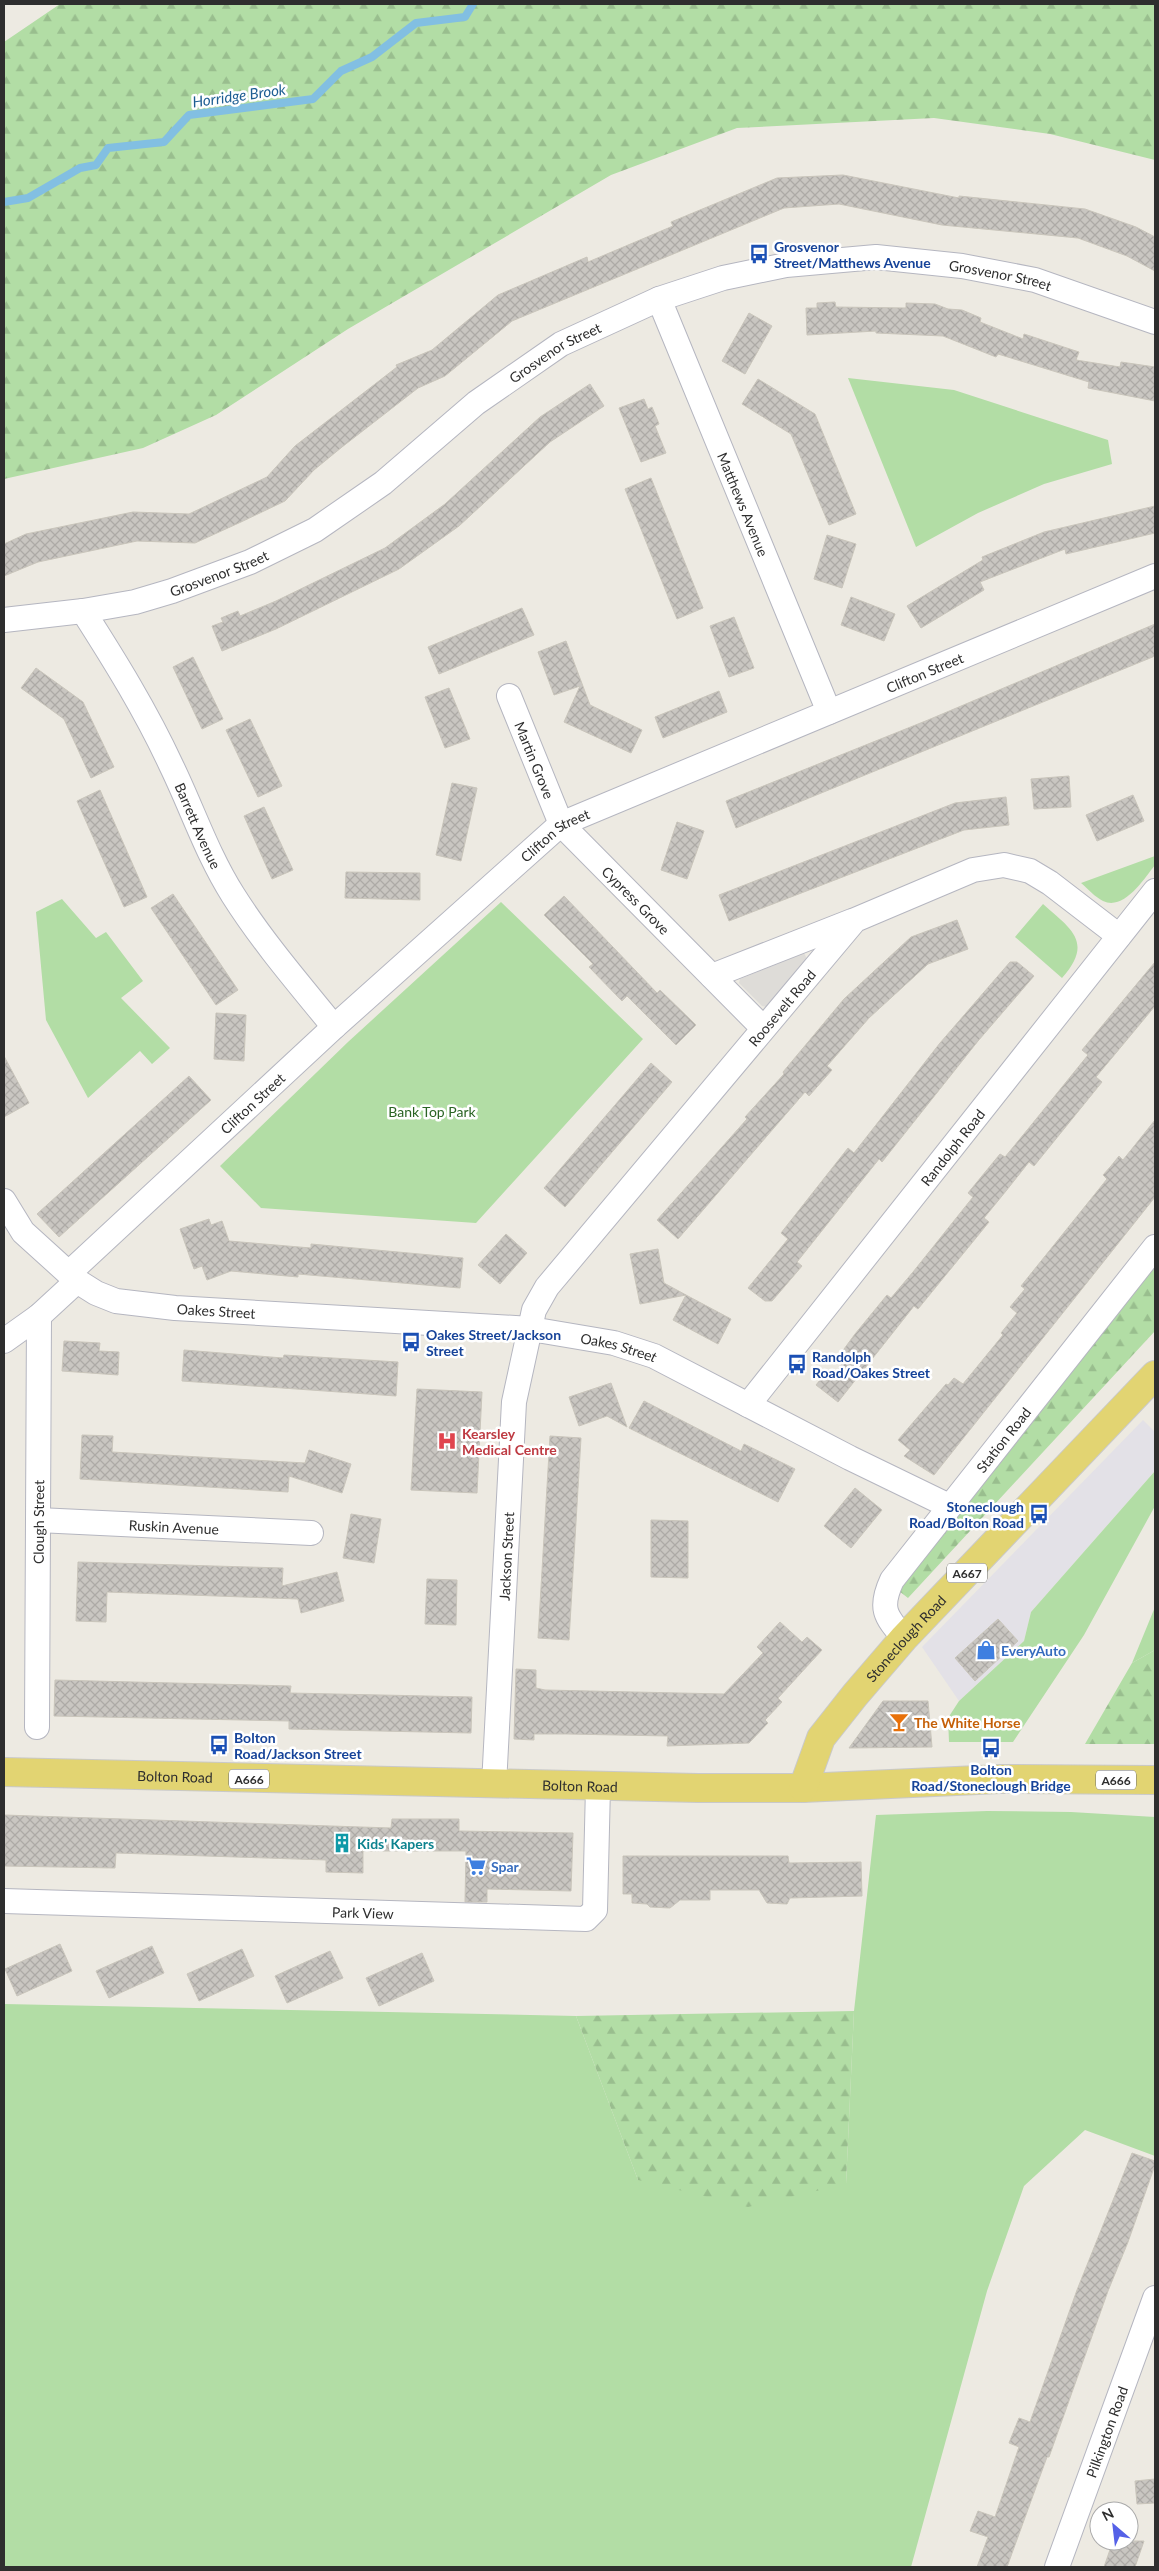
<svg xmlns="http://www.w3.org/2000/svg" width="1159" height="2571" font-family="Lato,sans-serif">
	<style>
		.industrial { fill: #e3e1e7 }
		.green { fill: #b2dda5 }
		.forest { fill: url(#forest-firs) }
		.plaza { fill: #dedcd8 }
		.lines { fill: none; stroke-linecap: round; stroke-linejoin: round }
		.stream { stroke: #82bfe2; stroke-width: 8 }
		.building { fill: url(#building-cross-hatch); stroke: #c9c5bb }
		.street-casing { stroke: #b5b6c0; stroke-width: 26 }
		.primary-casing { stroke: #c9c9c9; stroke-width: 30 }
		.street { stroke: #fff; stroke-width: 24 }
		.primary { stroke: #e2d472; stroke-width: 28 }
		.labels { text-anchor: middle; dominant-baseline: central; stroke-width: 5; stroke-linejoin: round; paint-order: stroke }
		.shield { fill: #fff; stroke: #6d6d6d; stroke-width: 1 }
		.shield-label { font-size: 12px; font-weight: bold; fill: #2e2e2e }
		.transit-label { font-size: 14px; font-weight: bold; fill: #164399; stroke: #fff; text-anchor: start }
		.street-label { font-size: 14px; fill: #2e2e2e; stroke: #fff }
		.park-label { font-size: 14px; fill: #2a6424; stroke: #fff }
		.health-label { font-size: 14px; font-weight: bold; fill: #be3a42; stroke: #fff; text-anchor: start }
		.shop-label { font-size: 14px; font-weight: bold; fill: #366cbe; stroke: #fff; text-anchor: start }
		.food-label { font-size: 14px; font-weight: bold; fill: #c56008; stroke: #fff; text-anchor: start }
		.culture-label { font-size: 14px; font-weight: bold; fill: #0d838f; stroke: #fff; text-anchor: start }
		.water-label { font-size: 15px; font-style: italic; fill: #1d5d92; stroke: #fff }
	</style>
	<defs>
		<pattern id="forest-firs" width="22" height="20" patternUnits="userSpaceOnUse" patternTransform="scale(1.25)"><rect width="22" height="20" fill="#b2dda5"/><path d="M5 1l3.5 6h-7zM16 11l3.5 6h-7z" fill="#99be8e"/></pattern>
		<pattern id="building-cross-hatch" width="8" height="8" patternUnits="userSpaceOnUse" patternTransform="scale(1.25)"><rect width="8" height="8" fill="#c9c6c1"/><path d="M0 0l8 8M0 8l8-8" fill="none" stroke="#adaaa6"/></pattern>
	</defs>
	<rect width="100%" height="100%" fill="#edeae2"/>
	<path class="industrial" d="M 1143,1420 L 1155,1432 L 1155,1471 L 1031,1612 L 1024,1641 L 959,1701 L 922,1647 Z"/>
	<path class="green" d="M 848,378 L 954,390 L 1108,440 L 1112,464 L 1044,484 L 978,513 L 916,547 Z
		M 1155,856 L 1155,865 C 1144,879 1124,911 1103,901 C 1095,897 1088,889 1081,883 Z
		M 62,899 L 96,938 L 106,932 L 143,981 L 121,998 L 170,1048 L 152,1064 L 140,1051 L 88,1098 L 46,1020 L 36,912 Z
		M 501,902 L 643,1039 L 476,1223 L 261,1208 L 220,1166 L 348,1042 Z
		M 1043,904 C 1071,929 1094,942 1062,978 L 1015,937 Z
		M 1155,1471 L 1155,1506 L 1084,1635 L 1013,1742 L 949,1742 L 948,1718 L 959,1701 L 1024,1641 L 1031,1612 Z
		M 1155,1607 L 1155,1650 L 1132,1663 Z
		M 987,1811 L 1071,1812 L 1155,1817 L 1155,2156 L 1085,2130 L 1024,2186 L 987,2291 L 911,2567 L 4,2567 L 4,2004 L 576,2016 L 638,2180 L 846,2184 L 854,2011 L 876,1815 Z"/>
	<path class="forest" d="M 60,4 L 1155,4 L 1155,160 L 1050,134 L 934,118 L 737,128 L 611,175 L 348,329 L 216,415 L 143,448 L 4,479 L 4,42 Z
		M 1155,1263 L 1155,1331 L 908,1598 L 899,1591 L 1025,1425 Z
		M 1155,1650 L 1155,1744 L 1085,1744 L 1132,1663 Z
		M 854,2011 L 846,2184 L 748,2207 L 638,2180 L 576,2016 Z"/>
	<path class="plaza" d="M 804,953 L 807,959 L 767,1007 L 762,1006 L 739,983 L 740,979 Z"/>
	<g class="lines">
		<path class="stream" d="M 4,202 L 28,198 L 80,168 L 96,165 L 108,148 L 164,142 L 189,115 L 313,99 L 341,71 L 372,57 L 416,23 L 465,17 L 473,4"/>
	</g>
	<path class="building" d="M 843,175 L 959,198 L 959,196 L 1085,209 L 1136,227 L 1155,237 L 1155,271 L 1127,256 L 1078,238 L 942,225 L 839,204 L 784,208 L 512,321 L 445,376 L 418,388 L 342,447 L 314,470 L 285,501 L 241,522 L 195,543 L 137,541 L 38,562 L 4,576 L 4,544 L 26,534 L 133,512 L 189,514 L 267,477 L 295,446 L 397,367 L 396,365 L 432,350 L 498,295 L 587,257 L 588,262 L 673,226 L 671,222 L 777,178 Z
		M 835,302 L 836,307 L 906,308 L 906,303 L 935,304 L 948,309 L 962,310 L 981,318 L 980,322 L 1023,339 L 1024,334 L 1079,352 L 1076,360 L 1120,367 L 1121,362 L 1155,367 L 1155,401 L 1088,388 L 1089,382 L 998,354 L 996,357 L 943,336 L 876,333 L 876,331 L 807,335 L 806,308 L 817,308 L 817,303 Z
		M 749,313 L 772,326 L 745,374 L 722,361 Z
		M 758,379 L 815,414 L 856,514 L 829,525 L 791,434 L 742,404 Z
		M 590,384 L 604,406 L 550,442 L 459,526 L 399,569 L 276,629 L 222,651 L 212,626 L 223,622 L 221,618 L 238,611 L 240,616 L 276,601 L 385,548 L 445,504 L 540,417 Z
		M 644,399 L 648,409 L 652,407 L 659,424 L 655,426 L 666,453 L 641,462 L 619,408 Z
		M 651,478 L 703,608 L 677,619 L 625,489 Z
		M 1155,506 L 1155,533 L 1066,554 L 1065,549 L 980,582 L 984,590 L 921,628 L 907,606 L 983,560 L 982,557 L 1044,532 Z
		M 827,535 L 856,544 L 842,588 L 814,579 Z
		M 851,597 L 895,614 L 884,641 L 841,625 Z
		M 522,608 L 534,635 L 439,674 L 428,647 Z
		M 734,617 L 754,668 L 729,677 L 710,626 Z
		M 1155,624 L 1155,656 L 736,828 L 726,801 L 928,720 Z
		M 566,641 L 590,705 L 642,730 L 631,753 L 564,722 L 580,686 L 554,695 L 538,652 Z
		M 193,657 L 223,719 L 202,729 L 173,667 Z
		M 36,668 L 83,702 L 114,767 L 91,778 L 64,719 L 21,688 Z
		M 449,688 L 470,739 L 445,748 L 425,697 Z
		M 719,691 L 727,712 L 663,738 L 655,717 Z
		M 250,719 L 282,786 L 258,797 L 226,730 Z
		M 1069,776 L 1071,807 L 1034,809 L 1031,779 Z
		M 452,783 L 477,788 L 461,861 L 436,855 Z
		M 100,790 L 147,897 L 124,907 L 77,801 Z
		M 1133,795 L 1144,821 L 1097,841 L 1086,815 Z
		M 1006,797 L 1009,825 L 964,830 L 729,921 L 719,895 L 955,803 Z
		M 264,807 L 293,870 L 272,879 L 244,816 Z
		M 677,822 L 704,831 L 687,879 L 661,870 Z
		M 346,872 L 420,873 L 420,900 L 345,898 Z
		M 173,894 L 238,990 L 216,1005 L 151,908 Z
		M 564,896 L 657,993 L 660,990 L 696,1025 L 676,1045 L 627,996 L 622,1001 L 589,967 L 593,964 L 544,915 Z
		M 957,920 L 968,949 L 928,964 L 869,1018 L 827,1066 L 832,1070 L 809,1096 L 805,1092 L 678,1239 L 657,1220 L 747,1119 L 745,1117 L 784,1074 L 783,1072 L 844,999 L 911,937 Z
		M 1010,962 L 1017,962 L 1034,976 L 978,1041 L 882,1162 L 879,1159 L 797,1262 L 802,1266 L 785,1286 L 772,1301 L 765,1301 L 748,1288 L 788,1239 L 781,1233 L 848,1148 L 854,1153 L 940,1043 Z
		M 1155,962 L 1155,1006 L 1096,1077 L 1102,1082 L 1034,1166 L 1029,1162 L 1006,1191 L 984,1218 L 989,1222 L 918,1309 L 914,1306 L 838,1402 L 816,1385 L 828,1370 L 835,1374 L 842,1364 L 836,1360 L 855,1334 L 887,1295 L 891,1298 L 913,1272 L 973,1197 L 968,1193 L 1000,1154 L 1005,1157 L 1028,1129 L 1088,1055 L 1082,1050 Z
		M 216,1013 L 246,1015 L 244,1061 L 214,1059 Z
		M 4,1056 L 29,1103 L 4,1117 Z
		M 651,1063 L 672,1082 L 565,1207 L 544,1188 Z
		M 189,1076 L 211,1100 L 59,1237 L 37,1214 Z
		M 1155,1120 L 1155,1197 L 934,1475 L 904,1456 L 910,1450 L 898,1440 L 946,1384 L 948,1385 L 954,1378 L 963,1384 L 1003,1335 L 1001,1333 L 1017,1313 L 1010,1307 L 1025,1289 L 1021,1286 L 1107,1179 L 1103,1175 L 1111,1166 L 1119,1156 L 1123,1160 Z
		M 209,1219 L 211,1225 L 222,1221 L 229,1241 L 311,1248 L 311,1244 L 463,1258 L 460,1288 L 298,1274 L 298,1277 L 231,1271 L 207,1280 L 202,1266 L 194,1269 L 180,1229 Z
		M 506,1234 L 527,1253 L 500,1284 L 478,1265 Z
		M 658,1249 L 664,1283 L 686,1295 L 640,1304 L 630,1254 Z
		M 686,1295 L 731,1319 L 718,1344 L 673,1320 Z
		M 64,1341 L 100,1343 L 99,1351 L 119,1352 L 118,1375 L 62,1371 Z
		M 184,1350 L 283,1358 L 284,1355 L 398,1362 L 396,1396 L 182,1381 Z
		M 611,1383 L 627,1427 L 607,1416 L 579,1426 L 569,1397 Z
		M 417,1389 L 482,1392 L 477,1493 L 411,1490 Z
		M 644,1401 L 741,1451 L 744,1444 L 795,1469 L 778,1502 L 629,1428 Z
		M 82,1435 L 113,1436 L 112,1452 L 305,1463 L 309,1450 L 351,1464 L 342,1493 L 289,1476 L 288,1492 L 80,1479 Z
		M 550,1436 L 581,1438 L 569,1640 L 538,1638 Z
		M 855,1488 L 882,1510 L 851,1548 L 824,1526 Z
		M 351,1514 L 381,1519 L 374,1563 L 343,1558 Z
		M 651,1520 L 688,1521 L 688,1578 L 651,1577 Z
		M 78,1562 L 283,1568 L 282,1586 L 337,1572 L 344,1601 L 301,1613 L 298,1599 L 107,1592 L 106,1622 L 76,1621 Z
		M 427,1579 L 457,1580 L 456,1625 L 425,1624 Z
		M 998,1619 L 1018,1641 L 975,1681 L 955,1658 Z
		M 780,1622 L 802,1642 L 807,1637 L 822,1650 L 778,1698 L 782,1702 L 765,1720 L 768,1723 L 749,1743 L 667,1746 L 668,1736 L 568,1734 L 534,1734 L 534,1740 L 514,1739 L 516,1669 L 536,1670 L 536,1688 L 545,1690 L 724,1694 L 763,1653 L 757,1647 Z
		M 55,1680 L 291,1686 L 290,1693 L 472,1697 L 471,1733 L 289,1729 L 289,1721 L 54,1716 Z
		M 883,1701 L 928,1701 L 932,1747 L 849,1748 Z
		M 4,1815 L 391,1828 L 392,1819 L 459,1819 L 459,1831 L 573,1833 L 571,1891 L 487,1889 L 487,1902 L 465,1902 L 466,1851 L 363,1851 L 363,1873 L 326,1872 L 326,1860 L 116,1853 L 115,1868 L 4,1866 Z
		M 623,1856 L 788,1856 L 789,1863 L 861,1862 L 862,1896 L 790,1898 L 787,1904 L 767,1903 L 759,1890 L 710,1890 L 710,1900 L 680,1900 L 670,1908 L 650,1907 L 647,1904 L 632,1903 L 632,1894 L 623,1894 Z
		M 60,1944 L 72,1971 L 17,1996 L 5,1969 Z
		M 152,1946 L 164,1973 L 109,1998 L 96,1971 Z
		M 242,1949 L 254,1976 L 199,2001 L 187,1974 Z
		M 330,1951 L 343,1978 L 287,2003 L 275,1976 Z
		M 422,1953 L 434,1981 L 379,2006 L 366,1978 Z
		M 1132,2153 L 1155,2161 L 1155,2165 L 1128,2242 L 1108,2291 L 1049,2457 L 1047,2457 L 1007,2567 L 977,2567 L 988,2537 L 970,2531 L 978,2511 L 995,2517 L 1019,2447 L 1009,2443 L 1019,2418 L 1030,2422 L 1077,2290 Z
		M 1155,2479 L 1155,2503 L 1137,2504 L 1135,2481 Z
		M 1113,2541 L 1144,2541 L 1135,2567 L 1104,2567 Z"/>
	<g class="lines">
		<defs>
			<g id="street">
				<path id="s1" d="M 659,299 L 829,712"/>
				<path id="s2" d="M 83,611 C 115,661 146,711 171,765 C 192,808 207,854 233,895 C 262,941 299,984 334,1027"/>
				<path id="s3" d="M 4,620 L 83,611 L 135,602 L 172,591 L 250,562 L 315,530 L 383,483 L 476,403 L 561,344 L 659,299 L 723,278 L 786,265 L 876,257 L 962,266 L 1035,280 L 1155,322"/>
				<path id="s4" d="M 509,696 L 561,824 L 763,1028"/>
				<path d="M 712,976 L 852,921"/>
				<path id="s5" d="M 4,1201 L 23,1232 L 77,1281 L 96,1293 L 116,1301 L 175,1308 L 531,1329 L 614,1343 L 654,1356 L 850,1458 L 949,1506"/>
				<path id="s6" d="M 69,1273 L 334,1027 L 561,824 L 1155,576"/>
				<path d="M 4,1341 L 39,1316 L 77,1281"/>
				<path id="s7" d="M 748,1405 L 1155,891"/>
				<path id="s8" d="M 38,1520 L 311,1533"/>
				<path id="s9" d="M 904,1638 C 885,1616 879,1608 892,1580 L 1155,1247"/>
				<path id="s10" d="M 37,1727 L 39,1316"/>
				<path id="s11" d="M 494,1785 L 514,1402 L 534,1310 L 547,1287 L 855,920 L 973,870 L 1004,865 L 1030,871 L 1050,883 L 1119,936"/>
				<path id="s12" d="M 4,1901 L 586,1919 L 595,1910 L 598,1787"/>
				<path id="s13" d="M 1057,2567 L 1155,2298"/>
			</g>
			<g id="primary">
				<path id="s14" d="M 4,1772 L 698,1788 L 803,1788 L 1000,1779 L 1155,1780"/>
				<path id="s15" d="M 803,1788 L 821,1738 L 855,1695 L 904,1638 L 1155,1375"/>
			</g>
		</defs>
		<use href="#street" class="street-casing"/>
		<use href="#primary" class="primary-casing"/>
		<use href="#street" class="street"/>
		<use href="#primary" class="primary"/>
	</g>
	<defs>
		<symbol id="bus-bare" viewBox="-9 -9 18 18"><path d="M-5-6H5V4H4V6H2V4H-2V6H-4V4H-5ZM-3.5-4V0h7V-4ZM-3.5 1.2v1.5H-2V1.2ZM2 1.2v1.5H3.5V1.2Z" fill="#1a4fb4" stroke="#fff" stroke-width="2.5" paint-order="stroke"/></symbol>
		<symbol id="hospital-bare" viewBox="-9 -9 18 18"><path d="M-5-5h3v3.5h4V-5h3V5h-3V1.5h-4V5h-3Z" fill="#e0444e" stroke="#fff" stroke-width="2.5" paint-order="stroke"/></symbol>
		<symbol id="shop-bare" viewBox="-9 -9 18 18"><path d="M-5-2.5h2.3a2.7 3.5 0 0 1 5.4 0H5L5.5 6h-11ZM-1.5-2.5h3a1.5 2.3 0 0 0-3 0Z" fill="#3f7fe0" stroke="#fff" stroke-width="2.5" paint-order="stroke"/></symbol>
		<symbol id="bar-bare" viewBox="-9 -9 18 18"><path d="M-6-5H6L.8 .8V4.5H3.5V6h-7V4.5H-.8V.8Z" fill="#e8710a" stroke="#fff" stroke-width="2.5" paint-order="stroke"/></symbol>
		<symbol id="building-bare" viewBox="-9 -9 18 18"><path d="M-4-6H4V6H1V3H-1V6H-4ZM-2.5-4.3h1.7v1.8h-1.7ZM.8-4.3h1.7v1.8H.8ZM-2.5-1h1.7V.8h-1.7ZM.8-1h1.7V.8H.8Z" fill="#0f9aa8" stroke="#fff" stroke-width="2.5" paint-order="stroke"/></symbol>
		<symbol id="supermarket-bare" viewBox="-9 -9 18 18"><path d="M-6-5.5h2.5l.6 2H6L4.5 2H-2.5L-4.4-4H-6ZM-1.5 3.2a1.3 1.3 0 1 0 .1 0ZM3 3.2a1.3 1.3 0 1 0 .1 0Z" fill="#3f7fe0" stroke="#fff" stroke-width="2.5" paint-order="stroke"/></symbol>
	</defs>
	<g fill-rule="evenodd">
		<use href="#bus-bare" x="745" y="240" width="28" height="28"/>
		<use href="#bus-bare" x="397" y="1328" width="28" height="28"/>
		<use href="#bus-bare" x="783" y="1350" width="28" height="28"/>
		<use href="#hospital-bare" x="433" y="1427" width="28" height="28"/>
		<use href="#bus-bare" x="1025" y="1500" width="28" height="28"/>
		<use href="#shop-bare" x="972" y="1636" width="28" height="28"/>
		<use href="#bar-bare" x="885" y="1708" width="28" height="28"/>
		<use href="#bus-bare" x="205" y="1731" width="28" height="28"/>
		<use href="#bus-bare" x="977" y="1734" width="28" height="28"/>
		<use href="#building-bare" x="328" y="1829" width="28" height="28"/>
		<use href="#supermarket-bare" x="462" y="1852" width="28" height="28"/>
	</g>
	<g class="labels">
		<g class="shield">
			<rect x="947" y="1563.5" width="40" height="19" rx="4"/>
			<rect x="229" y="1769.5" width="40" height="19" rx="4"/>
			<rect x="1096" y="1770.5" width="40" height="19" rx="4"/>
		</g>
		<g class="shield-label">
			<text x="967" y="1573">A667</text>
			<text x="249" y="1779">A666</text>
			<text x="1116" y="1780">A666</text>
		</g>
		<g class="transit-label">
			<text x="774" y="246">Grosvenor<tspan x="774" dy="16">Street/Matthews Avenue</tspan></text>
			<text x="426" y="1334">Oakes Street/Jackson<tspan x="426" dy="16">Street</tspan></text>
			<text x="812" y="1356">Randolph<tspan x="812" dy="16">Road/Oakes Street</tspan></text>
			<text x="1024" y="1506" text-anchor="end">Stoneclough<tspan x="1024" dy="16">Road/Bolton Road</tspan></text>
			<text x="234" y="1737">Bolton<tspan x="234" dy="16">Road/Jackson Street</tspan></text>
			<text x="991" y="1769" text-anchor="middle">Bolton<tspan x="991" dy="16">Road/Stoneclough Bridge</tspan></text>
		</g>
		<g class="street-label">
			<text stroke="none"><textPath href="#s3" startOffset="1091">Grosvenor Street</textPath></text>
			<text stroke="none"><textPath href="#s3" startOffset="626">Grosvenor Street</textPath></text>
			<text stroke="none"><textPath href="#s1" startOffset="222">Matthews Avenue</textPath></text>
			<text stroke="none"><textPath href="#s3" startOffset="221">Grosvenor Street</textPath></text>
			<text stroke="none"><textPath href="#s6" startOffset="1060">Clifton Street</textPath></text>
			<text stroke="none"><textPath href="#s4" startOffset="69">Martin Grove</textPath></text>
			<text stroke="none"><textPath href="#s2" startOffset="244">Barrett Avenue</textPath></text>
			<text stroke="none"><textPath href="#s6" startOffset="655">Clifton Street</textPath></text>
			<text stroke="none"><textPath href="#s4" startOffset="245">Cypress Grove</textPath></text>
			<text stroke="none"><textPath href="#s11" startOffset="869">Roosevelt Road</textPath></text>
			<text stroke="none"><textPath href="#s6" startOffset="250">Clifton Street</textPath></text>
			<text stroke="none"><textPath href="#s7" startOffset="329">Randolph Road</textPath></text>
			<text stroke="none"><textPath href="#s5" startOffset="254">Oakes Street</textPath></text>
			<text stroke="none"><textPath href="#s5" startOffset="659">Oakes Street</textPath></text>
			<text stroke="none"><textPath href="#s9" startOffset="244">Station Road</textPath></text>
			<text stroke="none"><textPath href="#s10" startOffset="205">Clough Street</textPath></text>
			<text stroke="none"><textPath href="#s8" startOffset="136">Ruskin Avenue</textPath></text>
			<text stroke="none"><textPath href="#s11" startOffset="229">Jackson Street</textPath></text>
			<text stroke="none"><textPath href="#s15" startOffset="184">Stoneclough Road</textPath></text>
			<text stroke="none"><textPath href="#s14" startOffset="171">Bolton Road</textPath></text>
			<text stroke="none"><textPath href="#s14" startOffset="576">Bolton Road</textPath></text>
			<text stroke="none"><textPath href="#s12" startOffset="359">Park View</textPath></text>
			<text stroke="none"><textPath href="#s13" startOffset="144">Pilkington Road</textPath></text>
		</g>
		<g class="park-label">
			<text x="432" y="1111">Bank Top Park</text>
		</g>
		<g class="health-label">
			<text x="462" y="1433">Kearsley<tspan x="462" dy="16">Medical Centre</tspan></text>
		</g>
		<g class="shop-label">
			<text x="1001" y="1650">EveryAuto</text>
			<text x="491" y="1866">Spar</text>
		</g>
		<g class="food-label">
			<text x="914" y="1722">The White Horse</text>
		</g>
		<g class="culture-label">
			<text x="357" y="1843">Kids' Kapers</text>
		</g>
		<g class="water-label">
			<text transform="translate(239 95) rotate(-8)">Horridge Brook</text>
		</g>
	</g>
	<rect width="1159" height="2571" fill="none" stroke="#2e2e2e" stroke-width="10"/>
	<g transform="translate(1114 2526) rotate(332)"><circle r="24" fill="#ffffff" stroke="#ababab"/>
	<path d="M0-4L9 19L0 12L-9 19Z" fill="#5561e7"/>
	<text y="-8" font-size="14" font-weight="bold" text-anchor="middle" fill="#2e2e2e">N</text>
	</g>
</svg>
